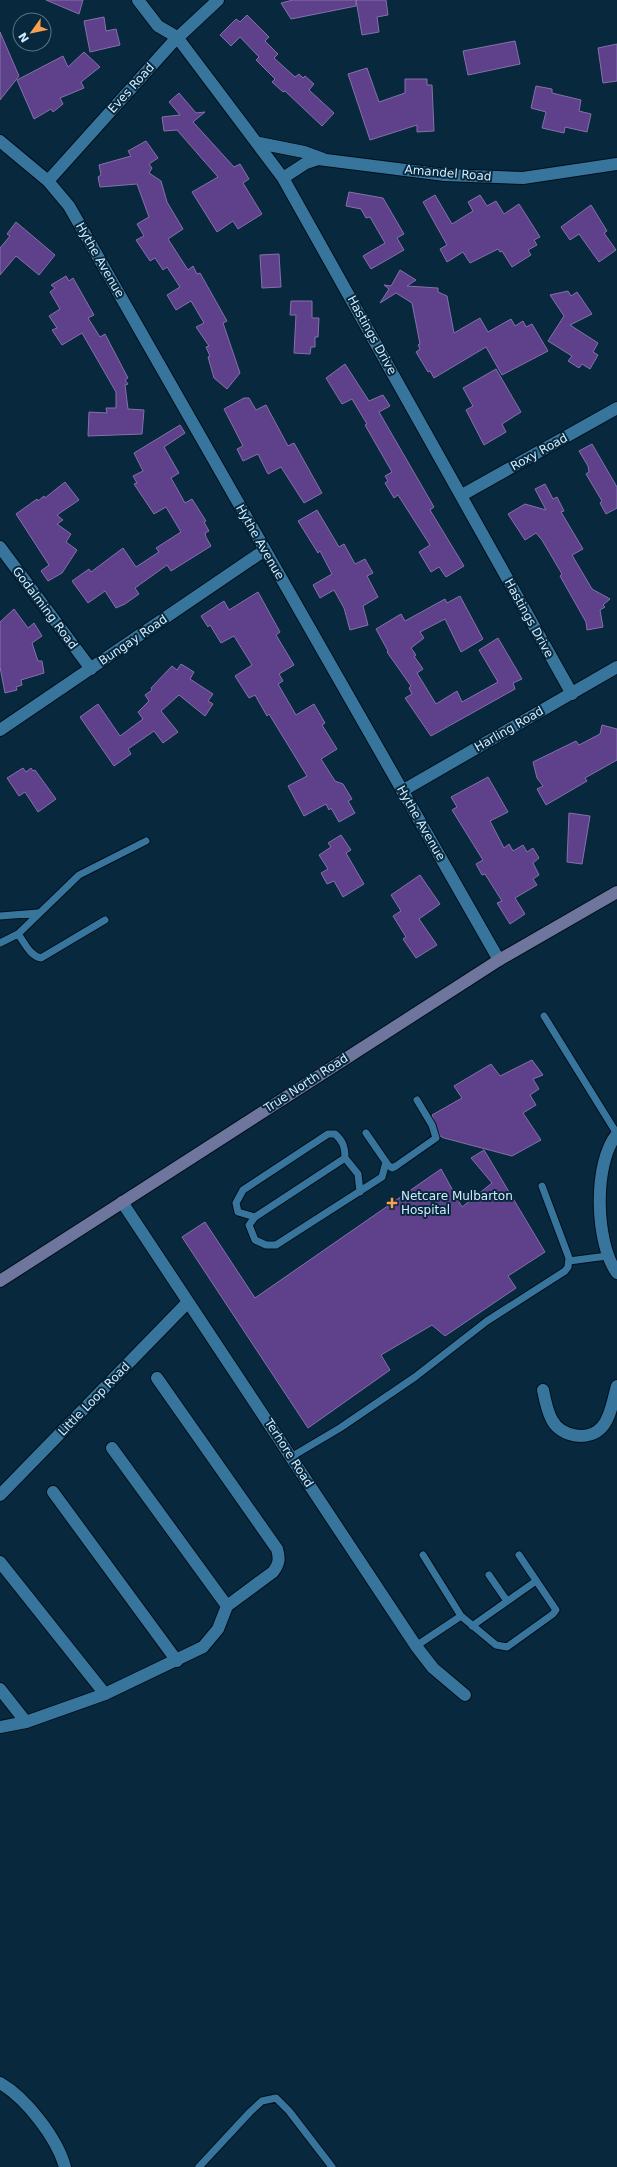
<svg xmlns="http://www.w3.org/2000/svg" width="617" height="2167" font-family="'DejaVu Sans',sans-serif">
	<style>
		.building { fill: #5e408b; stroke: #8571aa }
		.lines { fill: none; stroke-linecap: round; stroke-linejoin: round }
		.lane-casing { stroke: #01101c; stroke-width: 9 }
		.street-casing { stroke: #01101c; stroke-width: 14 }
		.secondary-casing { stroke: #01101c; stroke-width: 14 }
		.lane { stroke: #38759d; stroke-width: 7 }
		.street { stroke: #38759d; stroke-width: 12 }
		.secondary { stroke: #6f769e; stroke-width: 12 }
		.poi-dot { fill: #fa9f4e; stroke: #07283d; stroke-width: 1.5 }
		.labels { text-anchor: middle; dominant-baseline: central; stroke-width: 4; stroke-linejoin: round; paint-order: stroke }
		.street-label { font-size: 12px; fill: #d2ebfd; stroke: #07283d }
		.poi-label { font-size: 12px; fill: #d2ebfd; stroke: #07283d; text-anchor: start }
	</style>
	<rect width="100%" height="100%" fill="#07283d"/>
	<path class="building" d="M 46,0 L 83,0 L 79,14 Z
		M 293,0 L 356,0 L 356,6 L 291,19 L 281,3 Z
		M 356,0 L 386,0 L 388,15 L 377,17 L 379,32 L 362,35 Z
		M 247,15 L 269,37 L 265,41 L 278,54 L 274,58 L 295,77 L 299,74 L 303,78 L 305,76 L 314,84 L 309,90 L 334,113 L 322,126 L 285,91 L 283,92 L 272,82 L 275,79 L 256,60 L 259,57 L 240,37 L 231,46 L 220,35 L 236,19 L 240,22 Z
		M 104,17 L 106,31 L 116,29 L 120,45 L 90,52 L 84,21 Z
		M 0,32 L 19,76 L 0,100 Z
		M 515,41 L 520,64 L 468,75 L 463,51 Z
		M 617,44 L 617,81 L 603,83 L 598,48 Z
		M 84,52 L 100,67 L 81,82 L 84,88 L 60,98 L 63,104 L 53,112 L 51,109 L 34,119 L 17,80 L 63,56 L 68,67 Z
		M 367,68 L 379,102 L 405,93 L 405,79 L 427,79 L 427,85 L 432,85 L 434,131 L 417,132 L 417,125 L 370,140 L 348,74 Z
		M 536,86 L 552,89 L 552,93 L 581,100 L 579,111 L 591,114 L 587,132 L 565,127 L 564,133 L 542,128 L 546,112 L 531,108 Z
		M 179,93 L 196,113 L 205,112 L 193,122 L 234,167 L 240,164 L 249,179 L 243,183 L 262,214 L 238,229 L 233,221 L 217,232 L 192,192 L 218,177 L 177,130 L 164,131 L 162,117 L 180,115 L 169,102 Z
		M 146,141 L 158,158 L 149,164 L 152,168 L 149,173 L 161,181 L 167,202 L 183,229 L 168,239 L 188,270 L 193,266 L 197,274 L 200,273 L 227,321 L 223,323 L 240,373 L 227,389 L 214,378 L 208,357 L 210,356 L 206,347 L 209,346 L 196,327 L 204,323 L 191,301 L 176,310 L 167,295 L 180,287 L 167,267 L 163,270 L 155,258 L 150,261 L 136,240 L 144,236 L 137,224 L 149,217 L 137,184 L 100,187 L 98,177 L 101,175 L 99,165 L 131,156 L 128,151 Z
		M 349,192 L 383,198 L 404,234 L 397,238 L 404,250 L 371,269 L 363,256 L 385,243 L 370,217 L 366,218 L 361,209 L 346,206 Z
		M 435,195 L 452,224 L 473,211 L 468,202 L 480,195 L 487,206 L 496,201 L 504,214 L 519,204 L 540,237 L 534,240 L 537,245 L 528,250 L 531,255 L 512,267 L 502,251 L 500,252 L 498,249 L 470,263 L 463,252 L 447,262 L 440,249 L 447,245 L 423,202 Z
		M 591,205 L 607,231 L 604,233 L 616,250 L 599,262 L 579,234 L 570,240 L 561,227 Z
		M 16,222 L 55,255 L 39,275 L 16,256 L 0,275 L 0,248 L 10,236 L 7,234 Z
		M 279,254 L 281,287 L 262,288 L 260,255 Z
		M 400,270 L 416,280 L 407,286 L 438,288 L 438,292 L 447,296 L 454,333 L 480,318 L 488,332 L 511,319 L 515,326 L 523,321 L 526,327 L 532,324 L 548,351 L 502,375 L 486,347 L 434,378 L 430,371 L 428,372 L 416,352 L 420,349 L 418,345 L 420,344 L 412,303 L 396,293 L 380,303 L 389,289 L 384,285 L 391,286 Z
		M 66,276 L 69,281 L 73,278 L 94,315 L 88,318 L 100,337 L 105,334 L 128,378 L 125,380 L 128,384 L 125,385 L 128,409 L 144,410 L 142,434 L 88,436 L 89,412 L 107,413 L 106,408 L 116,408 L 116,392 L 82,333 L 62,345 L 52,330 L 57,328 L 49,316 L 60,309 L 50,292 L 55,288 L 51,285 Z
		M 568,291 L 571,296 L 577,292 L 592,314 L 570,325 L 598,343 L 593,352 L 598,355 L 590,369 L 582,364 L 579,368 L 568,361 L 572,356 L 548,341 L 564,316 L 550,295 Z
		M 291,301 L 312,301 L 312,318 L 319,318 L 318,337 L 315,337 L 315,347 L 311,347 L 310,354 L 294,353 L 296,315 L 290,315 Z
		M 345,364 L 369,401 L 383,395 L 390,406 L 379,412 L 434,507 L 430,510 L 464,566 L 446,577 L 439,567 L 431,572 L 419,552 L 430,545 L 398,495 L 394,498 L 385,483 L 388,481 L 385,476 L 392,472 L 365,425 L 367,424 L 352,399 L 342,404 L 326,378 Z
		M 496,369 L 521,412 L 502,424 L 506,432 L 484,445 L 466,410 L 473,406 L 463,388 Z
		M 244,398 L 249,398 L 256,410 L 266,405 L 288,446 L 294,443 L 322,493 L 304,503 L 281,467 L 268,474 L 258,454 L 243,461 L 237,449 L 243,446 L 224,409 Z
		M 180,425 L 185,433 L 164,447 L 179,473 L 171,478 L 185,503 L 192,499 L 206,521 L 204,522 L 209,531 L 205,533 L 206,537 L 211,546 L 171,571 L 167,565 L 135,588 L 139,594 L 125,604 L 116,608 L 105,591 L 88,603 L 72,581 L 89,569 L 91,572 L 123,548 L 136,567 L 159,552 L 156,548 L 181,532 L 166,507 L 154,514 L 134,484 L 137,483 L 133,476 L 143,471 L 134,453 Z
		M 592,444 L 617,487 L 617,508 L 606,514 L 600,503 L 602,501 L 586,474 L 589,472 L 588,466 L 579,451 Z
		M 65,482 L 79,500 L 57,515 L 63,520 L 57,524 L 71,534 L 66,542 L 77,550 L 62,573 L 48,581 L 41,571 L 49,565 L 16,514 L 37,499 L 38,501 L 44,496 L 45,498 Z
		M 545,484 L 553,499 L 557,497 L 564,511 L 561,512 L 583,549 L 572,555 L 592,589 L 610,599 L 603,605 L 605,607 L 600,610 L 603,627 L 587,630 L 586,622 L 560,576 L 562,574 L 542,540 L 536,533 L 525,540 L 508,514 L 525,504 L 546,510 L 535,489 Z
		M 317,510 L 339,547 L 344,544 L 355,564 L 365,559 L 373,573 L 367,576 L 378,597 L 363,606 L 368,625 L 350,630 L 344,608 L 334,590 L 320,598 L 313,585 L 332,574 L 320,551 L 318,553 L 298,521 Z
		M 258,592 L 280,632 L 276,635 L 294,665 L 279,674 L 283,681 L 278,684 L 296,715 L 314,704 L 325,723 L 322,725 L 337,749 L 321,759 L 335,781 L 343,784 L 352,799 L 348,801 L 355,813 L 339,822 L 331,808 L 329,810 L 326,804 L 304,816 L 288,786 L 307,776 L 269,714 L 267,716 L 255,695 L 249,698 L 235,676 L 252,665 L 234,636 L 221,643 L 210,625 L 208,627 L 201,616 L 224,601 L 229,610 Z
		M 460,596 L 483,639 L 461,652 L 445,619 L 420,632 L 424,638 L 411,648 L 416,655 L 414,656 L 423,669 L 417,673 L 436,704 L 457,691 L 462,702 L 498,682 L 479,650 L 498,638 L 522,679 L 513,683 L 515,689 L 431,736 L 405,698 L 412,694 L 409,688 L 411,686 L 387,652 L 388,651 L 376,629 L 401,614 L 405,621 L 445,599 L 447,603 Z
		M 14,609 L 28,628 L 34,623 L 42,636 L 32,643 L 38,661 L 42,661 L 44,673 L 21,680 L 22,685 L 16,687 L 17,690 L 5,693 L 0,667 L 0,622 Z
		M 181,664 L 194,672 L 190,679 L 213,694 L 208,701 L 213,704 L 205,716 L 179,695 L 161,711 L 178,732 L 163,743 L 154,731 L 128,749 L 131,754 L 114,766 L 80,717 L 98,704 L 120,736 L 143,719 L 138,712 L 149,701 L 145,695 L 152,690 L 151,688 L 172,666 L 177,670 Z
		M 602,725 L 617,729 L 617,760 L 585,778 L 587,781 L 546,805 L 537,789 L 543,786 L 537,778 L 533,762 L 576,741 L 579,745 L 600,734 Z
		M 23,768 L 26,772 L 31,768 L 33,771 L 35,770 L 56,799 L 38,812 L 25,792 L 19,796 L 7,778 Z
		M 488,777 L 508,812 L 490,821 L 504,848 L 509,844 L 513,851 L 523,845 L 527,852 L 533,848 L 539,858 L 533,863 L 539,875 L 533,879 L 537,885 L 515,898 L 525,914 L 510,924 L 497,903 L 502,901 L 485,874 L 482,875 L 476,864 L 483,860 L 452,810 L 457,807 L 451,797 Z
		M 569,813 L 590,816 L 582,864 L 567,862 Z
		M 341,835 L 351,850 L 346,853 L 364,884 L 343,897 L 334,881 L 327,884 L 321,873 L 328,869 L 319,855 L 331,847 L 328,843 Z
		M 420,875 L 440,904 L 419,919 L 437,945 L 416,958 L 403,939 L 406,937 L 393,916 L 401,911 L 391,895 Z
		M 532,1060 L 543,1075 L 533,1079 L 539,1089 L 530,1095 L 536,1105 L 523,1113 L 541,1140 L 512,1156 L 444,1138 L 440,1136 L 432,1115 L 462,1098 L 454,1086 L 491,1064 L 500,1076 Z
		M 484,1150 L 545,1252 L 508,1276 L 516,1288 L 445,1336 L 432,1325 L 381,1355 L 390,1370 L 308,1428 L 182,1237 L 205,1222 L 255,1298 L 441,1169 L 462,1207 L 492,1183 L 471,1158 Z"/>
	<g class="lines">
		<defs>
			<path id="lane" d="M 0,916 L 38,913
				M 18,934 C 25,943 30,956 41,958 L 105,920
				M 0,943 L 18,934 L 79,875 L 146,841
				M 544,1016 L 617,1134
				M 366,1133 L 388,1165 L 392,1168 L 396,1166 L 436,1138 L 432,1125 L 417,1100
				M 360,1192 L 358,1174 L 345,1158 L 255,1217 L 249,1225 L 255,1240 L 266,1245 L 276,1245 L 382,1177 L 386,1162
				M 255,1217 L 238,1212 L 236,1203 L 243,1190 L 328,1134 L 335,1134 C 343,1141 345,1147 345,1158
				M 569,1261 L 607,1256
				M 291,1457 L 340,1428 L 415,1377 L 487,1321 L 565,1271 L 568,1267 L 569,1258 L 542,1186
				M 423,1555 L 461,1616 L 496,1645 L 507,1647 L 553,1614 L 556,1610 L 519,1555
				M 489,1575 L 507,1601
				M 472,1626 L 536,1581
				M 416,1646 L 461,1616
				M 199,2167 L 250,2112 L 262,2101 L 276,2098 L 289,2111 L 332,2167"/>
			<path id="street" d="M 138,0 L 158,26 L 177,37 L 283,178 L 572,694
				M 0,141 L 48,181 L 69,206 L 499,960
				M 259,143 L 304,152 L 323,159
				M 283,178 L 306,163 L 318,159 L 445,175 L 523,178 L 617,164
				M 48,181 L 172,43 L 218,0
				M 462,495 L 617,408
				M 0,547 L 91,669
				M 0,730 L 265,550
				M 402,791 L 617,667
				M 617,1134 C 593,1163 595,1243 617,1273
				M 122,1202 L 416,1646 L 433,1668 L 465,1695
				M 543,1390 C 545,1400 547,1411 552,1420 C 561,1437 589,1442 602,1427 C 611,1417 613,1399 617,1386
				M 112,1448 L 227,1606
				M 53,1492 L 177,1661
				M 0,1495 L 188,1302
				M 0,1562 L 105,1694
				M 0,1689 L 26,1722
				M 0,1727 L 26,1722 L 105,1694 L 203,1647 L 218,1629 L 227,1606 L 273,1572 C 279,1564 280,1559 277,1549 L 157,1378
				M 0,2083 C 26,2098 57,2138 65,2167"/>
			<path id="secondary" d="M 0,1281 L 499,960 L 617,892"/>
		</defs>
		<use href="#lane" class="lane-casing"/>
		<use href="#street" class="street-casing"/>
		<use href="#secondary" class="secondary-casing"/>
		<use href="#lane" class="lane"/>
		<use href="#street" class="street"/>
		<use href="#secondary" class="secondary"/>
	</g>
	<path class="poi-dot" d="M390 1197h4v4h4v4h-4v4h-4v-4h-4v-4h4z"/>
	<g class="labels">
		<g class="street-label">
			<text transform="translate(131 88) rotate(-48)">Eves Road</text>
			<text transform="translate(448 173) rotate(5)">Amandel Road</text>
			<text transform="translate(100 260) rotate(60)">Hythe Avenue</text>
			<text transform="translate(372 335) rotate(61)">Hastings Drive</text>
			<text transform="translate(539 452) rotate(-29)">Roxy Road</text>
			<text transform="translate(260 542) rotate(60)">Hythe Avenue</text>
			<text transform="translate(45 608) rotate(53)">Godalming Road</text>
			<text transform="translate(529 618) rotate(61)">Hastings Drive</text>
			<text transform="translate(133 640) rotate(-34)">Bungay Road</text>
			<text transform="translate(509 729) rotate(-30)">Harling Road</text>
			<text transform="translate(421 823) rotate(60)">Hythe Avenue</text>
			<text transform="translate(306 1083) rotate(-33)">True North Road</text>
			<text transform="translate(94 1399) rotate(-46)">Little Loop Road</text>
			<text transform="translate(289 1453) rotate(57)">Terhore Road</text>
		</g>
		<g class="poi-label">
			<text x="401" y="1196">Netcare Mulbarton<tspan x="401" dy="14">Hospital</tspan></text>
		</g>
	</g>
	<g transform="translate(32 32) rotate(237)"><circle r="19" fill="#07283d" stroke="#58768a"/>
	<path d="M0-3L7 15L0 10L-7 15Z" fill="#fa9f4e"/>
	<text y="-6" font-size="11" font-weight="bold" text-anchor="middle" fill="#d2ebfd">N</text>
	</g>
</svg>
